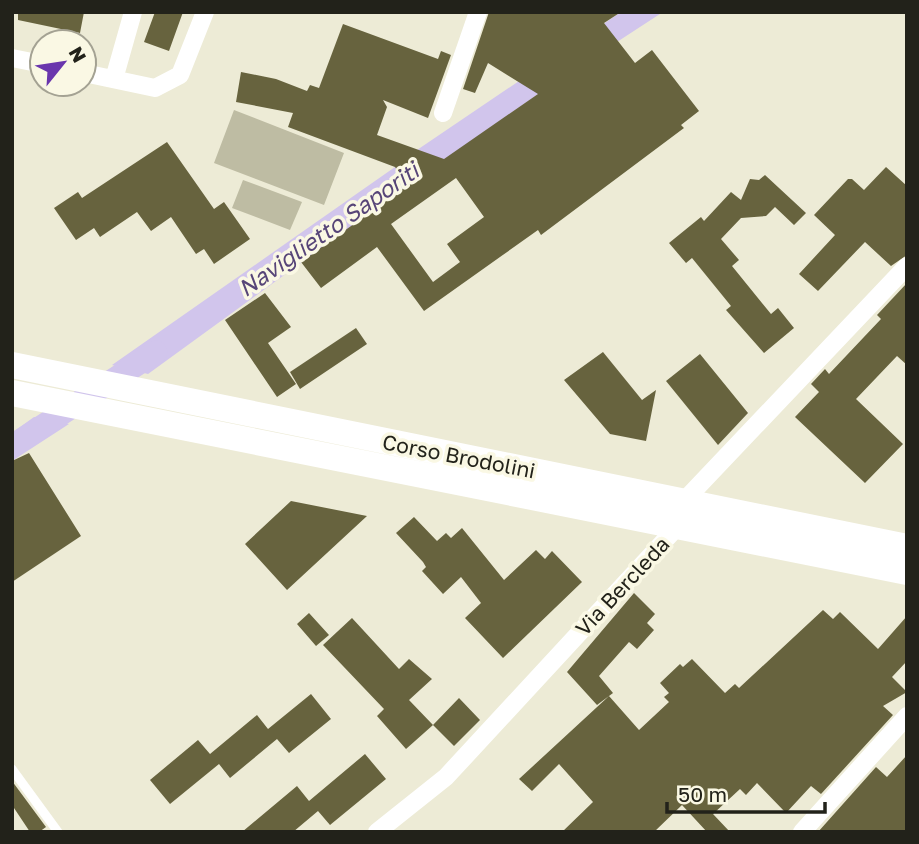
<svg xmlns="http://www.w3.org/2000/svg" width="919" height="844" font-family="'Golos Text',sans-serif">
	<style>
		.green { fill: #bebca3 }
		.water { fill: #d1c5ec }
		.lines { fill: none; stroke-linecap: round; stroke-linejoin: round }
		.canal { stroke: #d1c5ec; stroke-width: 23 }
		.building { fill: #67633e; fill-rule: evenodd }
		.service { stroke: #fff; stroke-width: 9 }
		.minor { stroke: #fff; stroke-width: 18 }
		.secondary { stroke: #fff; stroke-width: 26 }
		.labels { text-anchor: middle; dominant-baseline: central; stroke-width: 7; stroke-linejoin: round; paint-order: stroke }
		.street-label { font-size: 21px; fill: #22221a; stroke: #faf8e4 }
		.water-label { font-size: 23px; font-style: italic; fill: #574578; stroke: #faf8e4 }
	</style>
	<rect width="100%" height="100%" fill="#edebd6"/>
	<path class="green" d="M 234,110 L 344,153 L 324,205 L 214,163 Z
		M 243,180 L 302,202 L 290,230 L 232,208 Z"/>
	<path class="water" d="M 621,12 L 663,12 L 554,83 L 431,169 L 417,150 Z
		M 395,167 L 408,185 L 148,374 L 112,365 Z
		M 34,417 L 69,424 L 12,461 L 12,433 Z"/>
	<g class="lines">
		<path class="canal" d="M 12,446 L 156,352"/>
	</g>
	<path class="building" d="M 18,12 L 84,12 L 80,33 L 18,20 Z
		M 155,12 L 183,12 L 169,51 L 144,42 Z
		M 489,12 L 621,12 L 604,23 L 635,63 L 652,50 L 699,111 L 681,125 L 684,128 L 541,235 L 538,230 L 424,311 L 377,247 L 321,288 L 301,262 L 408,185 L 395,167 L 288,127 L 293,113 L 236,102 L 241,72 L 276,79 L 307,91 L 310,85 L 319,88 L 343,24 L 438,59 L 441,51 L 451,55 L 428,118 L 383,100 L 387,107 L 377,135 L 444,159 L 538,94 L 488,63 L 475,93 L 463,89 ZM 456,178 L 484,217 L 447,244 L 460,262 L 433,282 L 391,224 Z
		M 167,142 L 214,209 L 224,202 L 250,239 L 214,264 L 204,249 L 196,254 L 171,217 L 151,231 L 137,212 L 100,237 L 94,228 L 76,240 L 54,208 L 78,192 L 82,198 Z
		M 886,167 L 907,186 L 907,255 L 891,266 L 865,242 L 818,291 L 799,274 L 835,235 L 814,215 L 848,179 L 852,179 L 864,190 Z
		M 765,175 L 806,213 L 794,225 L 775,207 L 766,216 L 741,218 L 721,239 L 739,260 L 732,266 L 771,314 L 778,308 L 794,328 L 764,353 L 726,310 L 731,306 L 692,258 L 686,263 L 669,243 L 701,217 L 704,221 L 731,192 L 741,200 L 750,179 L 759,180 Z
		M 907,283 L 907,365 L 897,356 L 856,399 L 903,444 L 865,483 L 795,417 L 819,392 L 811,384 L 825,369 L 829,374 L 881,319 L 877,315 Z
		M 265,293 L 291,327 L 268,343 L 296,384 L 277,397 L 225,320 Z
		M 356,328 L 367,344 L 300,389 L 290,372 Z
		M 603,352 L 642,400 L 656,390 L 646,441 L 610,434 L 564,380 Z
		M 700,354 L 748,413 L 718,445 L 666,381 Z
		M 29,453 L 81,536 L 12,582 L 12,461 Z
		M 291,501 L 367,516 L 287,590 L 245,544 Z
		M 414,517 L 437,541 L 446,533 L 451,538 L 462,528 L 504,580 L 536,550 L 545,559 L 552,551 L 582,582 L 503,658 L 465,618 L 481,603 L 461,577 L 443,594 L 422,571 L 426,567 L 423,562 L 396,533 Z
		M 634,593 L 655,614 L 647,623 L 654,630 L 637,649 L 629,642 L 599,676 L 613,693 L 597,705 L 567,672 Z
		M 823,610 L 833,619 L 840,612 L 878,649 L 907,616 L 907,661 L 892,677 L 907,692 L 883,706 L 893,715 L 821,794 L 811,786 L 786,813 L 757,783 L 746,795 L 740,789 L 713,814 L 730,832 L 707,832 L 682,805 L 654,832 L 562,832 L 593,802 L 559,764 L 532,791 L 519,779 L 609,696 L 639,730 L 669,702 L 664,697 L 669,693 L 660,683 L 680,664 L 683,667 L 692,659 L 725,693 L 735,684 L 739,688 Z
		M 309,613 L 329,635 L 316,646 L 297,624 Z
		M 352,618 L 399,669 L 409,659 L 432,679 L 409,700 L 433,725 L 406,749 L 377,716 L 384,709 L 323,645 Z
		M 311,694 L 331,719 L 289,753 L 277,739 L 230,778 L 219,764 L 170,804 L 150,780 L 198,740 L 210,754 L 257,715 L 268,729 Z
		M 459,698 L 480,720 L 454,746 L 433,725 Z
		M 365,754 L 386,779 L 330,825 L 318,811 L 293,832 L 242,832 L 297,786 L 309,801 Z
		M 907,755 L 907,832 L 818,832 L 876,767 L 887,777 Z
		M 12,781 L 46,827 L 39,832 L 30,832 L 12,805 Z"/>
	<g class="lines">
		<path class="service" d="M 12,769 L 58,832"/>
		<path class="minor" d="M 12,58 L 42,64
			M 84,73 L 155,88 L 180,75 L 205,12
			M 114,79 L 133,12
			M 443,113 L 478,12
			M 377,832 L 446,777 L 678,526 L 684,501 L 907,266
			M 802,832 L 907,716"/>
		<path class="secondary" d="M 12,365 L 907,547
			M 12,393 L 907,572"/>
	</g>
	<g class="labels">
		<g class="street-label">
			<text transform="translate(459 456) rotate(11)">Corso Brodolini</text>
			<text transform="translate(622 586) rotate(-47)">Via Bercleda</text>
		</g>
		<g class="water-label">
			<text transform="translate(328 229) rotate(-35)">Naviglietto Saporiti</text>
		</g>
	</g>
	<rect width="919" height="844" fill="none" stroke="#22221a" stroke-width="28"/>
	<g transform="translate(63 63) rotate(60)"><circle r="33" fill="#faf8e4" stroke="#a4a293" stroke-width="2"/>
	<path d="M0-5L12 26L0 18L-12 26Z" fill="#6a36ad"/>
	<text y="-10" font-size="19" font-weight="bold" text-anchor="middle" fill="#22221a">N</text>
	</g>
	<path d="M667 802v10h158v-10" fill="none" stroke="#22221a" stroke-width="3.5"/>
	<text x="678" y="802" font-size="21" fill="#22221a" stroke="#faf8e4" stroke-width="5" paint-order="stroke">50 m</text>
</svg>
